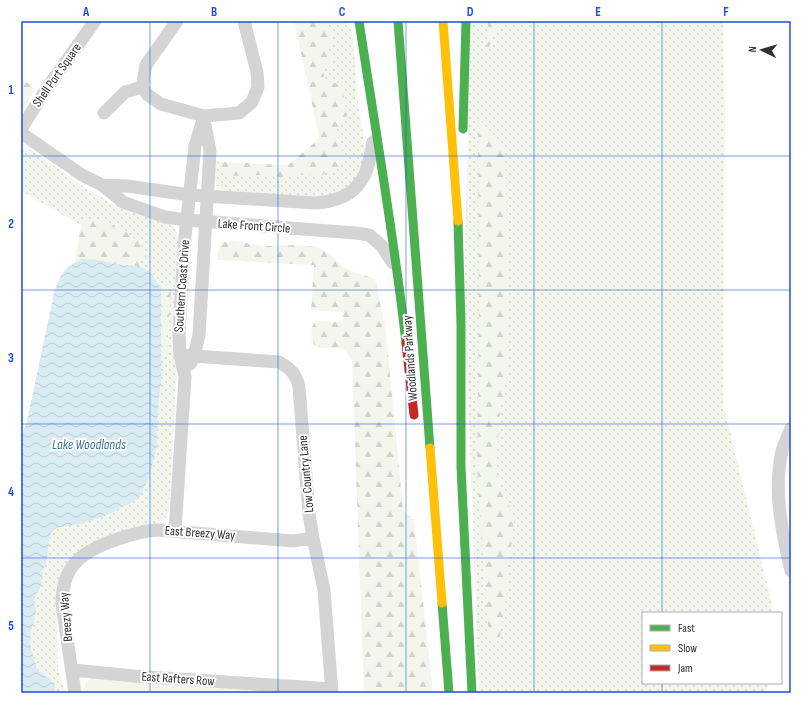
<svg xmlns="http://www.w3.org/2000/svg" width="812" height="714" font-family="'Sofia Sans Condensed',sans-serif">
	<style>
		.grass { fill: url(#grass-dots) }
		.forest { fill: url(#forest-firs) }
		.park { fill: #f2f6ed }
		.water { fill: url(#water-waves) }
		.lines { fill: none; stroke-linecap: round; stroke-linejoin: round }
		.street { stroke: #d4d4d4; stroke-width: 13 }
		.fast { stroke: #4caf50; stroke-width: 9 }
		.slow { stroke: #ffc107; stroke-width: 9 }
		.jam { stroke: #c62828; stroke-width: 9 }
		.grid { fill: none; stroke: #1d4ed8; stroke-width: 1; stroke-opacity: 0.55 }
		.labels { text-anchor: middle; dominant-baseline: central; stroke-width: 4; stroke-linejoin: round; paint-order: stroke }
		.street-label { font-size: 13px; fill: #303030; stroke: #fff }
		.water-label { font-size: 14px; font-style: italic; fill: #3a7996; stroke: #fff }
		.neatline { fill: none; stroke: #1d4ed8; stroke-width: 1.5 }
		.grid-label { font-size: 13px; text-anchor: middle; font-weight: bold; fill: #1d4ed8 }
	</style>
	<defs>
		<pattern id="grass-dots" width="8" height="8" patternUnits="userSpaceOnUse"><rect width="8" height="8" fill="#f2f6ed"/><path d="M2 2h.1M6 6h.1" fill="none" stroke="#d0d3cc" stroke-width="1.8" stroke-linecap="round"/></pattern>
		<pattern id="forest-firs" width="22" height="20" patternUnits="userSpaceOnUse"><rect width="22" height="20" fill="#f2f6ed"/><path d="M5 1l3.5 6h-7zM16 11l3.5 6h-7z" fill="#d0d3cc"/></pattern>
		<pattern id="water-waves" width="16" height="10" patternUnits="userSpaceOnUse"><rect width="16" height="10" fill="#d9ebf3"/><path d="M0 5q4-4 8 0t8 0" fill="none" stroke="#bbcad1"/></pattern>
	</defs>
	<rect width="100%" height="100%" fill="#fff"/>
	<path class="grass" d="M 325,21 L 351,21 L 351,23 L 348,24 L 349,27 L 351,27 C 355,52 356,77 358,103 C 360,124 370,152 360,172 C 353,185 340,192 326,197 L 226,191 C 210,184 213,177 214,161 L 221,162 L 221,171 L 233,176 L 263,175 L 284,179 L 303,171 L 336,129 L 323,70 L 334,64 L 328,48 L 333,37 Z
		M 471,21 L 723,21 L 725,112 L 723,403 L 774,613 L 643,613 L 643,683 L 769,683 L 765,693 L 479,693 L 464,286 Z
		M 27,149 L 33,151 L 88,190 L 111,203 L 136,214 L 168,223 L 173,226 L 176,230 L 183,258 L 169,511 L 166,518 L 157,524 L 73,555 L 56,587 L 58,668 L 66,693 L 55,693 L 54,684 L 37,669 L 30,646 L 30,637 L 36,611 L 34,602 L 36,595 L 41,586 L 43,571 L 47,559 L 49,541 L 51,533 L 57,528 L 103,517 L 115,510 L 145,488 L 157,446 L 158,406 L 161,384 L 160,355 L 169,354 L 168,286 L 161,287 L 149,271 L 139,266 L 139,261 L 141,259 L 89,219 L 81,225 L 21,191 L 21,150 Z"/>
	<path class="forest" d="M 294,21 L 325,21 L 333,37 L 328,48 L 334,64 L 323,70 L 325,80 L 342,85 L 347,117 L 336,129 L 345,163 L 317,178 L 303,171 L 285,179 L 263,175 L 233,176 L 221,171 L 221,162 L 288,165 L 319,139 L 312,103 Z
		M 488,21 L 501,21 L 487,51 Z
		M 21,78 L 32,86 L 35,90 L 21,110 Z
		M 478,118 L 505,147 L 509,363 L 499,418 L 496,473 L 514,519 L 505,605 L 499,642 L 489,637 L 477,469 L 479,309 Z
		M 89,219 C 112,223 139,233 147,258 L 141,259 L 139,261 L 139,266 C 128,265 118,264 107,263 C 93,261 89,256 75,262 L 81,225 Z
		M 233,241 L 263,246 L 301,245 L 316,247 L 329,253 L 342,266 L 354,272 L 375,279 L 386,332 L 403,510 L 414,520 L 433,693 L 364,693 L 352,360 L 346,351 C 343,350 340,348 337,348 C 332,347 325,349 320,348 C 309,345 309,328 316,321 L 342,322 L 343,312 L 311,310 L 314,265 L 217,260 L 220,243 Z
		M 168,286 L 171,294 L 168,332 L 169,354 L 160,355 L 161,287 Z"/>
	<path class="park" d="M 91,678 L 97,678 L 310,693 L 83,693 L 86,682 Z"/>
	<path class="water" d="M 82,259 L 94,259 L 115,264 L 139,266 L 149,271 L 161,287 L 161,384 L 158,406 L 157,446 L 149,478 L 140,496 L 132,502 L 103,517 L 79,524 L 57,528 L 51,533 L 49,541 L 47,559 L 43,571 L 41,586 L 36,595 L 34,602 L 36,611 L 30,637 L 30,645 L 37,669 L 55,684 L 55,693 L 21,693 L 21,438 L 27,421 L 54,293 C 60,275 64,267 82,259 Z"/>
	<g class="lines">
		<path class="street" d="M 177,21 L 146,65 L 142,87 L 148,95 L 161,104 L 204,116 L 239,113 L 252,102 L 258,87 L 257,72 L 244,21
			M 104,113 L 125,92 L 142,87
			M 21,129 L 47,88 L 95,21
			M 21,133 L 82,175 L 102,185 L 123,202 L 165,217 L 187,220 L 356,233 L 369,235 L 381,245 L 393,263
			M 102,185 L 127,186 L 190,195 L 315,203 C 332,202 351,197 361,181 C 369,170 370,155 373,142
			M 180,355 L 279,362 C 291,369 296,374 299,387 L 309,514 L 313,538 L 324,590 L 332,693
			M 190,364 L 194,356 L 199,335 L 210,151 L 204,120
			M 791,428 C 788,436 784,444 782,451 C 773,491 782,532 791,571
			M 175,531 L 185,377 L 180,355 L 179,333 L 185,236 L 195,146 L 204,116
			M 73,670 L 134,676 L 332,689
			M 75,693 L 62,604 C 62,566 81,552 115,540 C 129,535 142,531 157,530 L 293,541 L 313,538"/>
		<path class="fast" d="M 359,21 C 375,128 394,235 406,343
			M 398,21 L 430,448
			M 463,129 L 466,21
			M 458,221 L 461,325 L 461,467 L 472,693
			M 442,603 L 449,693"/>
		<path class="slow" d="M 443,21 L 458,221
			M 430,448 L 442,603"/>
		<path class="jam" d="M 406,343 L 414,415"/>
	</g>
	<path class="grid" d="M 150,21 L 150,693M 278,21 L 278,693M 406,21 L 406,693M 534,21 L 534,693M 662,21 L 662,613M 21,156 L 791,156M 21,290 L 791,290M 21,424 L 791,424M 21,558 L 791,558M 662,683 L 662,693"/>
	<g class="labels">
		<g class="street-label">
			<text transform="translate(57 75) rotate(-55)">Shell Port Square</text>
			<text transform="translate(254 226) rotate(4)">Lake Front Circle</text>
			<text transform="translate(182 286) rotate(-86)">Southern Coast Drive</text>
			<text transform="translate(410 358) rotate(-94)">Woodlands Parkway</text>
			<text transform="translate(306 474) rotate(-95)">Low Country Lane</text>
			<text transform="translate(200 533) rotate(4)">East Breezy Way</text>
			<text transform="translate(66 617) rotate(-95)">Breezy Way</text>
			<text transform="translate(178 679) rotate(4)">East Rafters Row</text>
		</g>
		<g class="water-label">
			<text x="89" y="444">Lake Woodlands</text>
		</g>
	</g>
	<rect width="812" height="714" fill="none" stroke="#ffffff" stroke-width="44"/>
	<rect x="642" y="612" width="140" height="72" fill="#ffffff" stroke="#acacac"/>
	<rect x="650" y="625" width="20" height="6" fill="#4caf50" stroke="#acacac"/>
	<text x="678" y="632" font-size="12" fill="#303030">Fast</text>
	<rect x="650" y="645" width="20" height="6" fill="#ffc107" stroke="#acacac"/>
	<text x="678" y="652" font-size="12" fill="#303030">Slow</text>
	<rect x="650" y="665" width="20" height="6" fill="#c62828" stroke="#acacac"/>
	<text x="678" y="672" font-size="12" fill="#303030">Jam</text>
	<g transform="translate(762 50) rotate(275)" stroke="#ffffff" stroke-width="3" paint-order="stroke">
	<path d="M0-3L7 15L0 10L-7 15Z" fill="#303030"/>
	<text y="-6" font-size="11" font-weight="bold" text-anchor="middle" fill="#303030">N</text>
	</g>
	<rect x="22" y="22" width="768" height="670" class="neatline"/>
	<g class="grid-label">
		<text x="86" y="16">A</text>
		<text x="214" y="16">B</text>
		<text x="342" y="16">C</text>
		<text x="470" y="16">D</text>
		<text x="598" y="16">E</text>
		<text x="726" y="16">F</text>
		<text x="11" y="94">1</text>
		<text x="11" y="228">2</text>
		<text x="11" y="362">3</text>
		<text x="11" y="496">4</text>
		<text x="11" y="630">5</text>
	</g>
</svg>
